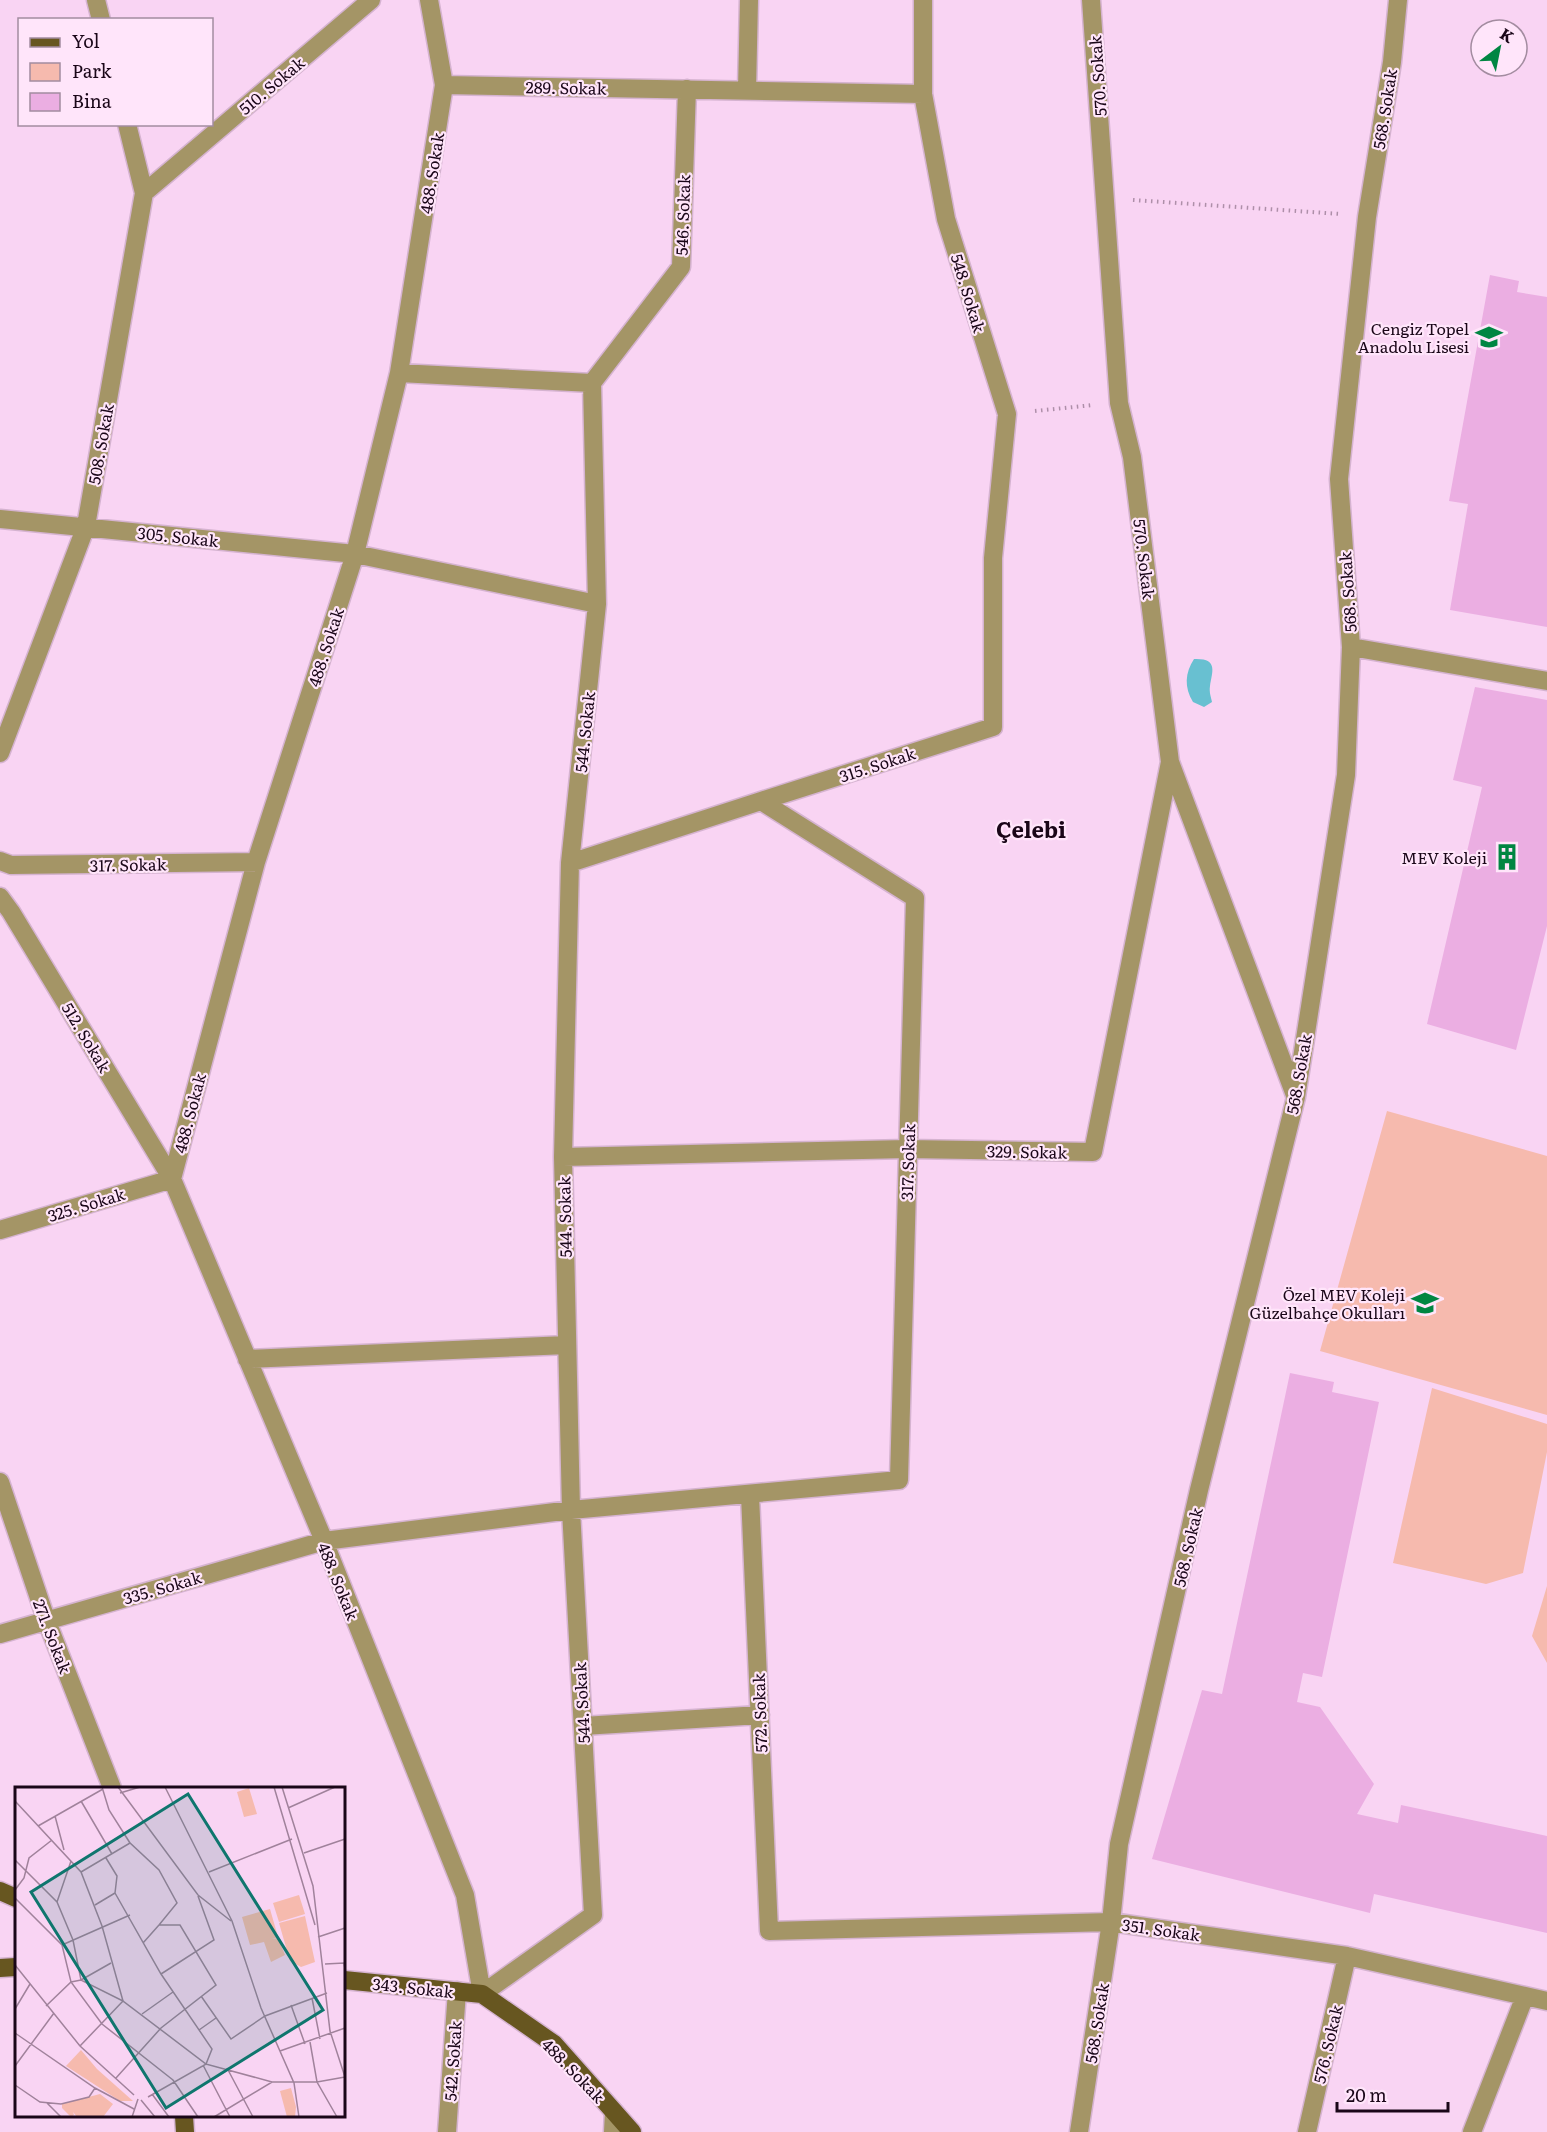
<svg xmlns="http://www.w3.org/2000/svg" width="1547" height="2132" font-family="Literata,serif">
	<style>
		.green { fill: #f6baae }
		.water { fill: #68c0d1 }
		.building { fill: #ebaee2 }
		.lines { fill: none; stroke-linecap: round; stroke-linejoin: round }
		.minor-casing { stroke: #d5b3d0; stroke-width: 21 }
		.major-casing { stroke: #d5b3d0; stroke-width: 21 }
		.path { stroke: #ae8fa9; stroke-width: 4; stroke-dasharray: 1.5 4.5; stroke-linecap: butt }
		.minor { stroke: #a49566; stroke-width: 18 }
		.major { stroke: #675620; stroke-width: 18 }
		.labels { text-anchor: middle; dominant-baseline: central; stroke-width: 4.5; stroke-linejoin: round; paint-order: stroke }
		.street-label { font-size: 16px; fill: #1a0618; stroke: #ffe5fa }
		.poi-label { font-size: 16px; fill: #1a0618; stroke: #ffe5fa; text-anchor: end }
		.district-label { font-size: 22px; font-weight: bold; fill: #1a0618; stroke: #ffe5fa }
		.inset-road { fill: none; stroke: #a0829b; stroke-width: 1.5 }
		.view { fill: #0f766e; fill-opacity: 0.15; stroke: #0f766e; stroke-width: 3 }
		.inset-edge { fill: none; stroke: #1a0618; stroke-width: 3 }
	</style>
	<rect width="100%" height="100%" fill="#f9d4f3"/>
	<path class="green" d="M 1387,1111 L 1547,1156 L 1547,1415 L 1320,1351 Z
		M 1432,1388 L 1547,1424 L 1547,1452 L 1523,1573 L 1486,1584 L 1393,1563 Z
		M 1547,1586 L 1547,1663 L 1532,1636 Z"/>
	<path class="water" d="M 1194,659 C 1219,658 1212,672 1210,686 C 1209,692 1211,697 1212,702 L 1204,707 L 1193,702 C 1184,687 1185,673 1194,659 Z"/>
	<path class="building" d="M 1490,275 L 1519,281 L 1517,292 L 1547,297 L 1547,627 L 1450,610 L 1468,504 L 1449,501 Z
		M 1475,687 L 1547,700 L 1547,926 L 1516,1050 L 1427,1024 L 1482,787 L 1453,780 Z
		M 1290,1373 L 1334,1382 L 1332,1392 L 1379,1402 L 1322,1677 L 1303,1673 L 1297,1702 L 1320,1707 L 1374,1784 L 1357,1814 L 1398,1823 L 1401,1805 L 1547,1836 L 1547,1933 L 1374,1894 L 1370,1913 L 1152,1859 L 1202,1690 L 1222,1694 Z"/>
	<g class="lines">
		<defs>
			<path id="minor" d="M 96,0 L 101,20
				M 429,0 L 444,85 L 399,373 L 355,554 L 256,862 L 172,1179 L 324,1541 L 465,1895 L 482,1994 L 593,1915 L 571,1510 L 563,1157 L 570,863 L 597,604 L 592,383
				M 923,0 L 923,94
				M 1091,0 L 1119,403 L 1132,457 L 1170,762 L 1295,1095
				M 444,85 L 923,94 L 946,219 L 1007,414 L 993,558 L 993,727 L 761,801
				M 747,90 L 749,0
				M 144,193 L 371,0
				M 399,373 L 592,383
				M 592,383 L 681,267 L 687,89
				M 0,519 L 355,554 L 597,604
				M 1351,647 L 1547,681
				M 0,753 L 86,526 L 144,193 L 127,124
				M 0,861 L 11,865 L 256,862
				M 0,897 L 11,912 L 172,1179 L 0,1230
				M 563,1157 L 907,1149 L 1093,1152 L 1170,762
				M 247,1359 L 567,1345
				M 0,1482 L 46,1619 L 112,1788
				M 750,1495 L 769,1931 L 1111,1922 L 1347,1956 L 1547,2001
				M 0,1634 L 324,1541 L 571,1510 L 899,1480 L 915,898 L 761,801 L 570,863
				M 583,1726 L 760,1715
				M 447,2132 L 457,1991
				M 613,2132 L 614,2112
				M 1079,2132 L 1111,1922 L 1119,1844 L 1199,1490 L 1296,1097 L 1346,775 L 1351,647 L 1339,479 L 1367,217 L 1392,62 L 1398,0
				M 1307,2132 L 1347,1956
				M 1472,2132 L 1525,1996"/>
			<path id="major" d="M 0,1891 L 16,1898
				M 0,1968 L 16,1967
				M 344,1980 L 482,1994 L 554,2044 L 632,2132
				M 184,2116 L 185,2132"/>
		</defs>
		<use href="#minor" class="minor-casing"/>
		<use href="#major" class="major-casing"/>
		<path class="path" d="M 1133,200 L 1341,214
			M 1035,411 L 1093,405"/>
		<use href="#minor" class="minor"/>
		<use href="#major" class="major"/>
	</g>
	<defs>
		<symbol id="school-bare" viewBox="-9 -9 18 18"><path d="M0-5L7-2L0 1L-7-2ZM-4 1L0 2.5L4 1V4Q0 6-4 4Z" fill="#008642" stroke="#ffe5fa" stroke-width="2.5" paint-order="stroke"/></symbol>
		<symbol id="building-bare" viewBox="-9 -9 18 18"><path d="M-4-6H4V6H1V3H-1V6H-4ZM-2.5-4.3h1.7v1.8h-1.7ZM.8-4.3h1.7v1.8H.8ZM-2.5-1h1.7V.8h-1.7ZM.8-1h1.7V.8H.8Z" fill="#008642" stroke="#ffe5fa" stroke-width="2.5" paint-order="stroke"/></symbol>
	</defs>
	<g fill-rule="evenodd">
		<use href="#school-bare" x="1470" y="318" width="38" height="38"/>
		<use href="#building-bare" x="1488" y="838" width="38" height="38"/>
		<use href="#school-bare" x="1406" y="1284" width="38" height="38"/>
	</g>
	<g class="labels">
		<g class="street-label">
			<text transform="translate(1097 76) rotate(-94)">570. Sokak</text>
			<text transform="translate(271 85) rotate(-40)">510. Sokak</text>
			<text transform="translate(566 87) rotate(1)">289. Sokak</text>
			<text transform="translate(1384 109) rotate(-81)">568. Sokak</text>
			<text transform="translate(431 173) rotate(-81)">488. Sokak</text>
			<text transform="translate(682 215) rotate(-88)">546. Sokak</text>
			<text transform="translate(969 293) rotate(73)">548. Sokak</text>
			<text transform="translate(100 444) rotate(-80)">508. Sokak</text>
			<text transform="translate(178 536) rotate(6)">305. Sokak</text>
			<text transform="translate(1145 559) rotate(83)">570. Sokak</text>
			<text transform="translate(1347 592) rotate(-94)">568. Sokak</text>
			<text transform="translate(325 647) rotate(-72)">488. Sokak</text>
			<text transform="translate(584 732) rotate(-84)">544. Sokak</text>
			<text transform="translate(877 764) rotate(-18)">315. Sokak</text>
			<text transform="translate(128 864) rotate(-1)">317. Sokak</text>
			<text transform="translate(87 1037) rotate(59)">512. Sokak</text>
			<text transform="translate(1298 1074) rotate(-80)">568. Sokak</text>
			<text transform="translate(189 1113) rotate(-75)">488. Sokak</text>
			<text transform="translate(1027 1151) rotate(1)">329. Sokak</text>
			<text transform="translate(907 1162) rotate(-88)">317. Sokak</text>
			<text transform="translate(86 1204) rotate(-17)">325. Sokak</text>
			<text transform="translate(564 1217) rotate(-91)">544. Sokak</text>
			<text transform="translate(1187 1547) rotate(-77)">568. Sokak</text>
			<text transform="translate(339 1581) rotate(68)">488. Sokak</text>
			<text transform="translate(162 1587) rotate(-16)">335. Sokak</text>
			<text transform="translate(53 1636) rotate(69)">271. Sokak</text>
			<text transform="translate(581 1703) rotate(-93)">544. Sokak</text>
			<text transform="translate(759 1713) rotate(-92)">572. Sokak</text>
			<text transform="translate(1161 1929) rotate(8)">351. Sokak</text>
			<text transform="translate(413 1987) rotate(6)">343. Sokak</text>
			<text transform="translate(1096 2023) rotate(-81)">568. Sokak</text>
			<text transform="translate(1327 2044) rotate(-77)">576. Sokak</text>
			<text transform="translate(452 2061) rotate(-86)">542. Sokak</text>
			<text transform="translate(574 2070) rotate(46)">488. Sokak</text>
		</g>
		<g class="poi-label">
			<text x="1469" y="328">Cengiz Topel<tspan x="1469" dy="18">Anadolu Lisesi</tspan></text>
			<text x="1487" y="857">MEV Koleji</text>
			<text x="1405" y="1294">Özel MEV Koleji<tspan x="1405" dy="18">Güzelbahçe Okulları</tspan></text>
		</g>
		<g class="district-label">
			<text x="1031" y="828">Çelebi</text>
		</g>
	</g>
	<g transform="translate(15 1787)">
		<rect width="330" height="330" fill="#f9d4f3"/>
		<path d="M 234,1 L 242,27 L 229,30 L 222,5 ZM 284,108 L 290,127 L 264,135 L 258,116 ZM 255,122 L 263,150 L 257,152 L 263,151 L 270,168 L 256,175 L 249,155 L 235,158 L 227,130 ZM 290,129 L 300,175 L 286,180 L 275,174 L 264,136 ZM 66,263 L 82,282 L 118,314 L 105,314 L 51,279 ZM 276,301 L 281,320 L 280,330 L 272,330 L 265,304 ZM 85,307 L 98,317 L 88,330 L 62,330 L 58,325 L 59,328 L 56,330 L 47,321 L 47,317 Z" fill="#f6baae"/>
		<path class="inset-road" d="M 87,0 L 94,23 L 115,56M 103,0 L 183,108 L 216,134M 150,0 L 217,134 L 246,221 L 279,296 L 284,330M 259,0 L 300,138M 267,0 L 298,99 L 315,244 L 330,290M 105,6 L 125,0M 0,14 L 66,85 L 87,139 L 108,214 L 191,277 L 197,262 L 146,187 L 100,106M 66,14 L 97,67M 273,21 L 320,0M 40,29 L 49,63M 23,39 L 88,2M 289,66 L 330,52M 91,71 L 102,89 L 100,106M 0,73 L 42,115 L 58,153 L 66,193 L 96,176M 66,85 L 115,56 L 144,83 L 162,116 L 144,138M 194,85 L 277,52M 0,103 L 9,91 L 14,71 L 37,53M 0,111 L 47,158 L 56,195 L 87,237 L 158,293M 42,115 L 56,74M 80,118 L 100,106M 303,150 L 330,141M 47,158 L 115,128M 310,177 L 329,176 L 330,182M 0,178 L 65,259 L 119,308M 146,187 L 199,153 L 183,109M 186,209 L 216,252 L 250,229 L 312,206M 297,211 L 305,252M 276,218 L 290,257M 31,219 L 56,195 L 66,193 L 108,214 L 65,259M 0,222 L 15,197M 127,227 L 158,205M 184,243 L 201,231M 0,246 L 80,301 L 119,322M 295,255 L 302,295 L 322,330M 265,264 L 330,241M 188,278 L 215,330M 0,279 L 39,226M 212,281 L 238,330M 101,291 L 146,241 L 201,198 L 165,138 L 144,138 L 128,156M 158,293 L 183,330M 0,298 L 25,315 L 46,317 L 74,310 L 80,301M 137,307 L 154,330M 133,310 L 191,277 L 257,295M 126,313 L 140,330M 32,316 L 46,330M 117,330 L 123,312M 199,330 L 257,295 L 302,295 L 330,290"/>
		<path class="view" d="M 173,7 L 308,223 L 151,321 L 16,105 Z"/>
		<rect width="330" height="330" class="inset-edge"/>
	</g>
	<rect x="18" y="18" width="195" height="108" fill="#ffe5fa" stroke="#a38ca0" stroke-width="1.5"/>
	<rect x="30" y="38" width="30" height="9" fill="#675620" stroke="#a38ca0" stroke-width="1.5"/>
	<text x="72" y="48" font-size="18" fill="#1a0618">Yol</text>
	<rect x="30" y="63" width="30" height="18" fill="#f6baae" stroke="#a38ca0" stroke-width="1.5"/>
	<text x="72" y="78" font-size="18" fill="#1a0618">Park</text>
	<rect x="30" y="93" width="30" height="18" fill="#ebaee2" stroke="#a38ca0" stroke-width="1.5"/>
	<text x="72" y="108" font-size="18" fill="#1a0618">Bina</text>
	<g transform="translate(1499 48) rotate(32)"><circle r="28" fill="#ffe5fa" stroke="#a38ca0" stroke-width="1.5"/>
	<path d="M0-4.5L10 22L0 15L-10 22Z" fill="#008642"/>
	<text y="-9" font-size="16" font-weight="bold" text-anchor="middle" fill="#1a0618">K</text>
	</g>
	<path d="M1337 2102v9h111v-9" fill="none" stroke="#1a0618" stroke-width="3"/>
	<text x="1346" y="2102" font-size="18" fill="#1a0618" stroke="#ffe5fa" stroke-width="4.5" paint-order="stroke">20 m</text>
</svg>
